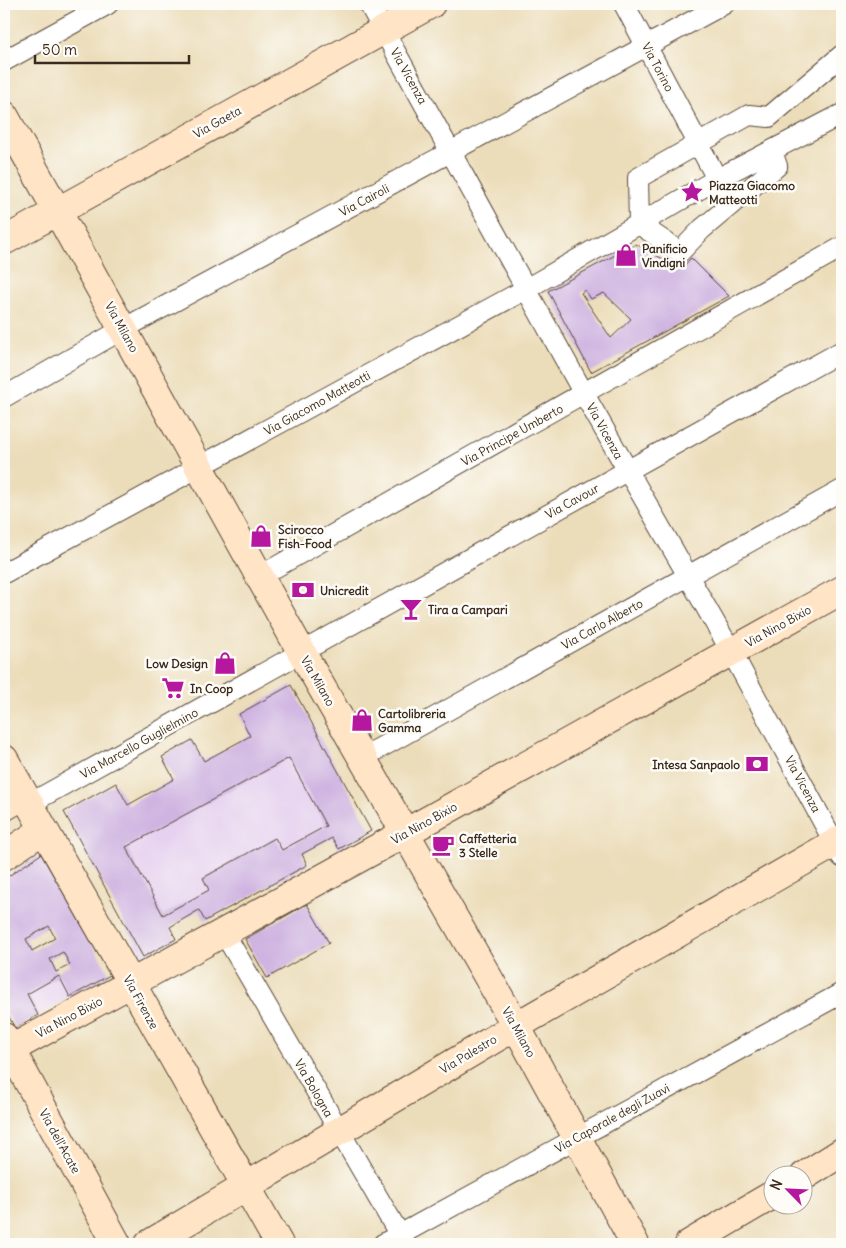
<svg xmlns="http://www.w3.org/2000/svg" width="846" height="1248" font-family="Delius,sans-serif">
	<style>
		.built { fill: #e6d2f0 }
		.building { fill: #cfb4e1; fill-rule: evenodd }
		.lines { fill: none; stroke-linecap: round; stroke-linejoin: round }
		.street-casing { stroke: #564535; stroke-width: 22 }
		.secondary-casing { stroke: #564535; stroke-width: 30 }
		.street { stroke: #fff; stroke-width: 20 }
		.secondary { stroke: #ffe4c6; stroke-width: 28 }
		.labels { text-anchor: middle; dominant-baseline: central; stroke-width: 5; stroke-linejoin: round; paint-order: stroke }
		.street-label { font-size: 12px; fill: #3b2a1e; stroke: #fdfcf7 }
		.poi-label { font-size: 12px; font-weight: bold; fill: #3b2a1e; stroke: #fdfcf7; text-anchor: start }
	</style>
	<rect width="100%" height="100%" fill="#fdfcf7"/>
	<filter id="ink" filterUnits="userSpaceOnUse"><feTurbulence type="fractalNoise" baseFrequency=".02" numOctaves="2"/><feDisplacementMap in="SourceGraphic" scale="10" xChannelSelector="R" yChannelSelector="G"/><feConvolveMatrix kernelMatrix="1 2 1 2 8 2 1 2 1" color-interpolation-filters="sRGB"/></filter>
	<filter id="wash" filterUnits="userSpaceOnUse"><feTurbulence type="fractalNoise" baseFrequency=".0096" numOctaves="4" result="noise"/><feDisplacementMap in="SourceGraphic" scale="20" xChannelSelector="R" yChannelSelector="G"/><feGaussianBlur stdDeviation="1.12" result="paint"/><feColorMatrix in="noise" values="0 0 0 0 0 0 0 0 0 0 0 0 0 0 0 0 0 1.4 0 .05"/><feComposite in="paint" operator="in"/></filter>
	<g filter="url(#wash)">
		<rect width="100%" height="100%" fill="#ecddba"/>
		<path class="built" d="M 291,685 L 371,831 L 339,849 L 332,838 L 302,854 L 307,865 L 205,921 L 199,910 L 170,927 L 176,939 L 143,957 L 64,812 L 116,783 L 128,804 L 174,779 L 162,757 L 192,740 L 204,761 L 250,736 L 239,714 Z
			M 50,959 L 70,997 L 15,1028 L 4,1008 L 4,985 Z"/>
		<g id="blocks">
			<path class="building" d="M 636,244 L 681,269 L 691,258 L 729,296 L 591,372 L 548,291 ZM 585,290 L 591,299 L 604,293 L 631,319 L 611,338 L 581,293 Z
				M 291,685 L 371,831 L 339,849 L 332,838 L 302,854 L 307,865 L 205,921 L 199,910 L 170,927 L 176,939 L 143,957 L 64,812 L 116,783 L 128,805 L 174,779 L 162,757 L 192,740 L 204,761 L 250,736 L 239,714 ZM 289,758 L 326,826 L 282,850 L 275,838 L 203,878 L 209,890 L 163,915 L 126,847 Z
				M 41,854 L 110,975 L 70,997 L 59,976 L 27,994 L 38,1015 L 15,1028 L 4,1008 L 4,941 L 7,939 L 4,932 L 4,879 ZM 49,926 L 55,938 L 32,951 L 26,939 ZM 63,952 L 70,965 L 56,972 L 50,959 Z
				M 307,904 L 329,943 L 267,978 L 245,939 Z"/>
		</g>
	</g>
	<g filter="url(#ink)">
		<use href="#blocks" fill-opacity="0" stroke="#564535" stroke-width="1"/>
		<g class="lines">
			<defs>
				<path id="street" d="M 369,4 L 584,394 L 731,651 L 842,857
					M 624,4 L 724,192
					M 4,61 L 108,4
					M 772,151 L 777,166 L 702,229 L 680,252 L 639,224 L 638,178 L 749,115 L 769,117 L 842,55
					M 4,397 L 123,329 L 724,4
					M 4,573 L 526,289 L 717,179 L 842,114
					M 260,576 L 842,247
					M 362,758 L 842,490
					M 29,804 L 842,351
					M 223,931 L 405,1244
					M 383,1244 L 842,993"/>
				<path id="secondary" d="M 4,115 L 302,653 L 516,1026 L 635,1244
					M 4,241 L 431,4
					M 4,759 L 279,1244
					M 4,807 L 24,795
					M 4,856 L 43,830
					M 4,1037 L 117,1244
					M 4,1053 L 405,833 L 842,590
					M 804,1176 L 842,1152
					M 149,1244 L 516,1026 L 842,839
					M 689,1244 L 774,1194"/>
			</defs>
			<use href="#street" class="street-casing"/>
			<use href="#secondary" class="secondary-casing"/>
			<use href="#street" class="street"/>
			<use href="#secondary" class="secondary"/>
		</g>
	</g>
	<defs>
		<symbol id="sight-bare" viewBox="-9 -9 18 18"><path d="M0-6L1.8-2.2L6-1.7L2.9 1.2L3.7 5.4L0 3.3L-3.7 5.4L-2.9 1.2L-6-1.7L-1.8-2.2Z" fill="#b5179e" stroke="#fdfcf7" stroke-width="2.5" paint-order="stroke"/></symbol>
		<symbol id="shop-bare" viewBox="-9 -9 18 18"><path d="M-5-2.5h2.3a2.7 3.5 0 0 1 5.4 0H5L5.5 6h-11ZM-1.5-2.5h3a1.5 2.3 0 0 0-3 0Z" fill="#b5179e" stroke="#fdfcf7" stroke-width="2.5" paint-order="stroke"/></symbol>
		<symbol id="bank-bare" viewBox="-9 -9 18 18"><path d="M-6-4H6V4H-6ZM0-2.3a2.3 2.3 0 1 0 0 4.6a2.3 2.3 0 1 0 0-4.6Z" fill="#b5179e" stroke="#fdfcf7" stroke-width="2.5" paint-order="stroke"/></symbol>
		<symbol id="bar-bare" viewBox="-9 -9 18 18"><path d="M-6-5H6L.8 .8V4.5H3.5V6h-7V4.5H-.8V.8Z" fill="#b5179e" stroke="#fdfcf7" stroke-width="2.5" paint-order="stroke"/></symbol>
		<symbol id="supermarket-bare" viewBox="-9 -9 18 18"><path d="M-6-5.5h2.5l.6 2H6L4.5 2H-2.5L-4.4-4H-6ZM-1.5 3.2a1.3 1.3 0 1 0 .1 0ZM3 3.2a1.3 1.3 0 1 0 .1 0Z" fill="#b5179e" stroke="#fdfcf7" stroke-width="2.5" paint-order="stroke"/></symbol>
		<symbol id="cafe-bare" viewBox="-9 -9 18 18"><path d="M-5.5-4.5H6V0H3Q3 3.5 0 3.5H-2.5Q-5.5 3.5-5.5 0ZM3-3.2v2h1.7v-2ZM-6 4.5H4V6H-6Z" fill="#b5179e" stroke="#fdfcf7" stroke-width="2.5" paint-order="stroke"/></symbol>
	</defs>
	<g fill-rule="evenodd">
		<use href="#sight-bare" x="676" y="176" width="32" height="32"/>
		<use href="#shop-bare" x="610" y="239" width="32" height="32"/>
		<use href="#shop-bare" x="245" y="520" width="32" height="32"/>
		<use href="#bank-bare" x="287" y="574" width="32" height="32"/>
		<use href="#bar-bare" x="395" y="593" width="32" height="32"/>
		<use href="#shop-bare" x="209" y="647" width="32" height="32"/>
		<use href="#supermarket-bare" x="157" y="672" width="32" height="32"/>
		<use href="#shop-bare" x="346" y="704" width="32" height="32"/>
		<use href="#bank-bare" x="741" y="748" width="32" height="32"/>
		<use href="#cafe-bare" x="427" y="829" width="32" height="32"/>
	</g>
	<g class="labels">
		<g class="street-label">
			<text transform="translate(658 67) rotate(62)">Via Torino</text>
			<text transform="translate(409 76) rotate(61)">Via Vicenza</text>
			<text transform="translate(217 122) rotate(-29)">Via Gaeta</text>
			<text transform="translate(364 200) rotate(-28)">Via Cairoli</text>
			<text transform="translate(122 327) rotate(61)">Via Milano</text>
			<text transform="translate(317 403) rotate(-29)">Via Giacomo Matteotti</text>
			<text transform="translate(605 431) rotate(61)">Via Vicenza</text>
			<text transform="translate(512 435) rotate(-29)">Via Principe Umberto</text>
			<text transform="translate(572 501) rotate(-29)">Via Cavour</text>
			<text transform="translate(602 624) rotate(-29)">Via Carlo Alberto</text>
			<text transform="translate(778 626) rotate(-29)">Via Nino Bixio</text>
			<text transform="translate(318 681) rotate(60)">Via Milano</text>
			<text transform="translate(139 743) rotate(-29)">Via Marcello Guglielmino</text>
			<text transform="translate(803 784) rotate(62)">Via Vicenza</text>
			<text transform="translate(424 823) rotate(-29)">Via Nino Bixio</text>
			<text transform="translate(141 1002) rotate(61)">Via Firenze</text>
			<text transform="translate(69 1017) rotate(-28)">Via Nino Bixio</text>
			<text transform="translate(519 1032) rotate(61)">Via Milano</text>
			<text transform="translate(468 1054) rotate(-31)">Via Palestro</text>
			<text transform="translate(314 1088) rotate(60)">Via Bologna</text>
			<text transform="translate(612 1118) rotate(-29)">Via Caporale degli Zuavi</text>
			<text transform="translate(60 1141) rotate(61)">Via dell'Acate</text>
		</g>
		<g class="poi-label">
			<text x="709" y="185">Piazza Giacomo<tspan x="709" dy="14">Matteotti</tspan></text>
			<text x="642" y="248">Panificio<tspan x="642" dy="14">Vindigni</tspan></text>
			<text x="278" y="529">Scirocco<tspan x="278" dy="14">Fish-Food</tspan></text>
			<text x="320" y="590">Unicredit</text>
			<text x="428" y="609">Tira a Campari</text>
			<text x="208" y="663" text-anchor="end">Low Design</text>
			<text x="190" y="688">In Coop</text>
			<text x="378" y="713">Cartolibreria<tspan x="378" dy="14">Gamma</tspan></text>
			<text x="740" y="764" text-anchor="end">Intesa Sanpaolo</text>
			<text x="459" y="838">Caffetteria<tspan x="459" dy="14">3 Stelle</tspan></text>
		</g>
	</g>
	<rect width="846" height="1248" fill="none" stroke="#fdfcf7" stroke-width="20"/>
	<g transform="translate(788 1190) rotate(294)"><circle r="24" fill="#fdfcf7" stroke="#afa8a0"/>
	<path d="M0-4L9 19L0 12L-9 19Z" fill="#b5179e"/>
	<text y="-8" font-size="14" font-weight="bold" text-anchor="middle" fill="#3b2a1e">N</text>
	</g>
	<path d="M35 55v8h154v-8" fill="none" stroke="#3b2a1e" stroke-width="2.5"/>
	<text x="42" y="55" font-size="15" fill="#3b2a1e" stroke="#fdfcf7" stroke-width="4" paint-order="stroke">50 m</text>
</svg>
